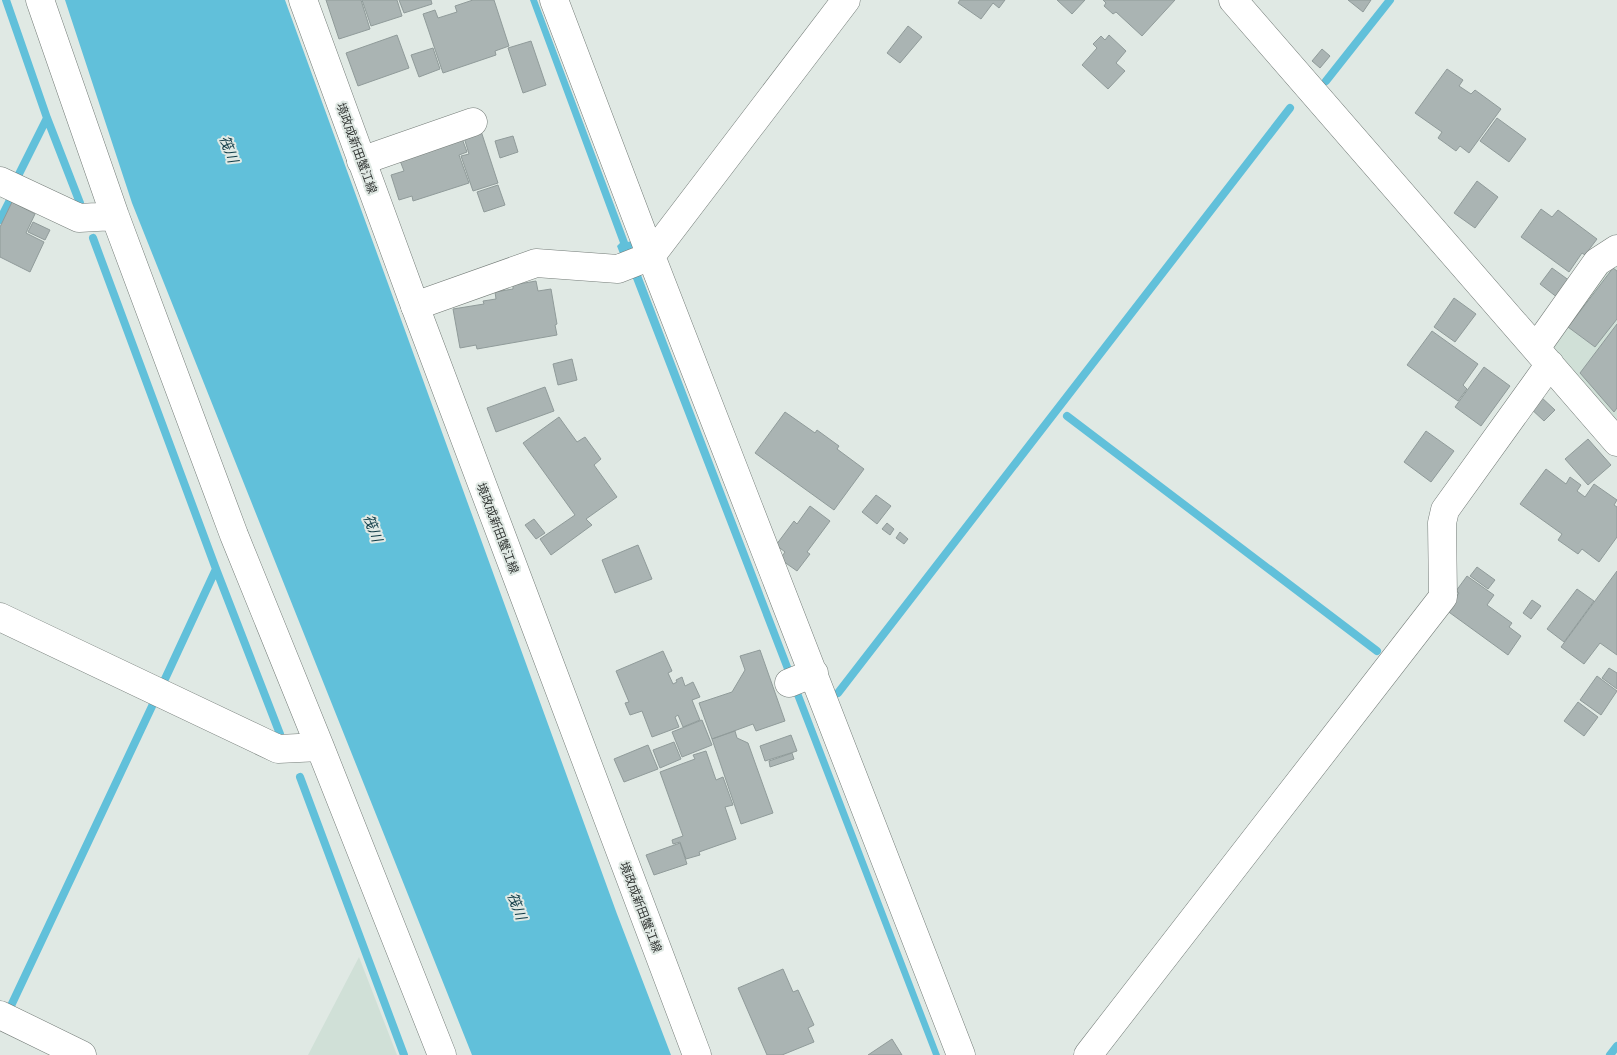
<svg xmlns="http://www.w3.org/2000/svg" width="1617" height="1055" font-family="'PT Sans Narrow','Noto Sans JP',sans-serif">
	<style>
		.built { fill: #d0e0d7 }
		.water { fill: #61c0da }
		.lines { fill: none; stroke-linecap: round; stroke-linejoin: round }
		.stream { stroke: #61c0da; stroke-width: 8 }
		.building { fill: #aab4b3; stroke: #909b9a }
		.minor-casing { stroke: #747c78; stroke-width: 29 }
		.major-casing { stroke: #747c78; stroke-width: 29 }
		.minor { stroke: #fff; stroke-width: 28 }
		.major { stroke: #fff; stroke-width: 28 }
		.labels { text-anchor: middle; dominant-baseline: central; stroke-width: 4; stroke-linejoin: round; paint-order: stroke }
		.street-label { font-size: 12px; fill: #333735; stroke: #e0e9e4 }
		.water-label { font-size: 14px; font-style: italic; fill: #103c47; stroke: #e0e9e4 }
	</style>
	<rect width="100%" height="100%" fill="#e0e9e4"/>
	<path class="built" d="M 1617,265 L 1617,420 L 1550,344 L 1605,272 Z
		M 359,957 L 397,1055 L 308,1055 Z"/>
	<path class="water" d="M 65,0 L 285,0 L 617,914 L 671,1055 L 472,1055 L 132,203 Z
		M 530,0 L 537,0 L 628,242 L 631,241 L 642,273 L 641,275 L 940,1055 L 933,1055 L 632,276 L 629,277 L 617,246 L 620,243 Z"/>
	<g class="lines">
		<path class="stream" d="M 6,0 L 47,118 L 80,203
			M 1326,81 L 1390,0
			M 18,176 L 47,118
			M 0,220 L 11,198
			M 93,238 L 216,569 L 280,734
			M 1067,416 L 1377,651
			M 165,679 L 216,569
			M 838,693 L 1290,108
			M 300,777 L 404,1055
			M 9,1010 L 154,702
			M 1610,1055 L 1617,1046"/>
	</g>
	<path class="building" d="M 326,0 L 361,0 L 370,29 L 339,39 Z
		M 362,0 L 397,0 L 402,16 L 371,26 Z
		M 399,0 L 431,0 L 432,4 L 404,13 Z
		M 473,0 L 494,0 L 509,46 L 495,51 L 496,55 L 443,73 L 423,14 L 435,10 L 438,18 L 457,12 L 455,6 Z
		M 960,0 L 1005,0 L 999,8 L 993,3 L 981,19 L 958,3 Z
		M 1057,0 L 1085,0 L 1072,14 Z
		M 1103,0 L 1175,0 L 1142,36 L 1116,12 L 1113,14 L 1104,6 L 1106,3 Z
		M 1348,0 L 1371,0 L 1363,12 Z
		M 908,26 L 922,37 L 900,63 L 887,53 Z
		M 397,35 L 409,68 L 358,86 L 346,53 Z
		M 1109,35 L 1126,51 L 1116,63 L 1125,71 L 1108,89 L 1082,65 L 1097,48 L 1093,44 L 1101,36 L 1105,40 Z
		M 531,41 L 546,85 L 523,93 L 508,48 Z
		M 433,48 L 440,69 L 419,77 L 411,55 Z
		M 1322,49 L 1330,56 L 1320,68 L 1312,61 Z
		M 1447,69 L 1463,80 L 1459,86 L 1471,94 L 1475,90 L 1501,109 L 1469,153 L 1460,146 L 1456,151 L 1438,138 L 1442,132 L 1415,113 Z
		M 1497,118 L 1526,139 L 1509,162 L 1480,141 Z
		M 480,128 L 498,183 L 473,191 L 461,156 L 469,154 L 463,134 Z
		M 460,133 L 467,152 L 459,155 L 469,183 L 413,201 L 412,196 L 399,200 L 391,175 L 404,171 L 399,158 Z
		M 513,136 L 518,152 L 500,158 L 495,141 Z
		M 1477,181 L 1498,197 L 1475,228 L 1454,213 Z
		M 498,185 L 505,205 L 484,212 L 477,192 Z
		M 12,202 L 35,214 L 26,233 L 44,242 L 30,272 L 0,257 L 0,227 Z
		M 1541,209 L 1552,217 L 1558,210 L 1597,239 L 1585,255 L 1582,253 L 1569,272 L 1521,237 Z
		M 33,222 L 50,230 L 45,240 L 28,232 Z
		M 1552,268 L 1570,281 L 1558,298 L 1540,284 Z
		M 1613,268 L 1617,271 L 1617,319 L 1595,347 L 1568,327 Z
		M 536,281 L 538,291 L 551,289 L 557,324 L 555,325 L 557,335 L 477,349 L 476,345 L 460,348 L 453,309 L 484,304 L 483,301 L 496,299 L 495,292 L 513,289 L 513,285 Z
		M 1454,298 L 1476,314 L 1455,342 L 1434,327 Z
		M 1617,324 L 1617,408 L 1614,412 L 1580,373 Z
		M 1432,331 L 1478,364 L 1463,385 L 1467,389 L 1458,401 L 1407,365 Z
		M 572,359 L 577,380 L 558,385 L 553,364 Z
		M 1484,367 L 1510,386 L 1481,426 L 1455,407 Z
		M 545,387 L 554,411 L 496,432 L 487,408 Z
		M 1540,396 L 1555,410 L 1544,421 L 1529,407 Z
		M 785,412 L 815,433 L 817,430 L 839,446 L 837,449 L 864,469 L 834,510 L 755,453 Z
		M 559,417 L 577,442 L 585,437 L 601,459 L 594,465 L 617,497 L 586,519 L 592,525 L 551,555 L 540,539 L 575,515 L 523,443 Z
		M 1426,431 L 1454,451 L 1431,482 L 1404,462 Z
		M 1588,439 L 1611,465 L 1588,485 L 1565,459 Z
		M 1546,469 L 1566,484 L 1570,477 L 1581,485 L 1577,491 L 1585,497 L 1594,484 L 1617,500 L 1614,505 L 1617,507 L 1617,537 L 1599,562 L 1582,549 L 1578,554 L 1558,540 L 1562,534 L 1520,504 Z
		M 876,495 L 891,506 L 877,524 L 862,512 Z
		M 810,506 L 830,521 L 807,552 L 810,554 L 797,571 L 780,559 L 785,552 L 776,545 L 794,521 L 797,524 Z
		M 534,519 L 545,533 L 536,539 L 525,525 Z
		M 887,523 L 894,529 L 890,535 L 882,529 Z
		M 900,532 L 908,539 L 904,544 L 896,538 Z
		M 638,545 L 652,579 L 615,593 L 602,560 Z
		M 1477,567 L 1495,580 L 1488,589 L 1470,576 Z
		M 1617,571 L 1617,655 L 1600,643 L 1584,664 L 1561,647 Z
		M 1467,576 L 1494,595 L 1487,605 L 1512,623 L 1509,627 L 1521,636 L 1508,655 L 1446,610 L 1459,593 L 1456,591 Z
		M 1577,589 L 1594,601 L 1564,642 L 1547,629 Z
		M 1532,600 L 1541,606 L 1531,619 L 1523,613 Z
		M 760,650 L 785,721 L 756,731 L 753,724 L 712,739 L 699,703 L 732,692 L 745,670 L 740,656 Z
		M 663,651 L 672,671 L 668,673 L 673,684 L 677,682 L 676,680 L 682,677 L 685,686 L 693,682 L 700,697 L 692,700 L 700,720 L 683,727 L 678,715 L 675,717 L 679,727 L 652,737 L 642,711 L 630,715 L 625,703 L 629,702 L 616,671 Z
		M 1609,668 L 1617,673 L 1617,689 L 1602,678 Z
		M 1597,676 L 1617,691 L 1601,715 L 1580,700 Z
		M 1578,702 L 1598,717 L 1584,736 L 1564,721 Z
		M 702,720 L 712,745 L 682,757 L 672,732 Z
		M 735,731 L 737,738 L 748,743 L 773,813 L 741,824 L 712,739 Z
		M 791,735 L 797,751 L 765,761 L 760,746 Z
		M 674,742 L 681,759 L 660,768 L 653,750 Z
		M 648,745 L 658,769 L 624,782 L 614,759 Z
		M 706,751 L 716,780 L 723,777 L 733,805 L 725,807 L 736,839 L 699,852 L 700,855 L 686,859 L 680,842 L 673,844 L 672,840 L 683,836 L 660,772 L 695,759 L 693,755 Z
		M 792,753 L 794,759 L 770,767 L 769,761 Z
		M 680,843 L 687,864 L 654,875 L 646,855 Z
		M 783,969 L 793,992 L 798,990 L 814,1025 L 808,1028 L 814,1042 L 782,1055 L 767,1055 L 738,988 Z
		M 892,1039 L 902,1055 L 868,1055 Z"/>
	<g class="lines">
		<defs>
			<path id="minor" d="M 40,0 L 115,216 L 234,535 L 320,747 L 442,1055
				M 554,0 L 651,256 L 961,1055
				M 1233,0 L 1617,442
				M 361,161 L 473,122
				M 0,181 L 79,218 L 115,216
				M 415,306 L 536,263 L 618,269 L 651,256 L 846,0
				M 1536,348 L 1597,262 L 1617,249
				M 0,617 L 278,749 L 320,747
				M 789,683 L 814,673
				M 0,1015 L 82,1055
				M 1088,1055 L 1443,597 L 1442,523 L 1445,510 L 1550,364"/>
			<path id="major" d="M 303,0 L 415,306 L 697,1055"/>
		</defs>
		<use href="#minor" class="minor-casing"/>
		<use href="#major" class="major-casing"/>
		<use href="#minor" class="minor"/>
		<use href="#major" class="major"/>
	</g>
	<g class="labels">
		<g class="street-label">
			<text transform="translate(357 148) rotate(70)">境政成新田蟹江線</text>
			<text transform="translate(498 528) rotate(69)">境政成新田蟹江線</text>
			<text transform="translate(641 907) rotate(69)">境政成新田蟹江線</text>
		</g>
		<g class="water-label">
			<text transform="translate(229 149) rotate(69)">筏川</text>
			<text transform="translate(373 528) rotate(69)">筏川</text>
			<text transform="translate(517 906) rotate(69)">筏川</text>
		</g>
	</g>
</svg>
